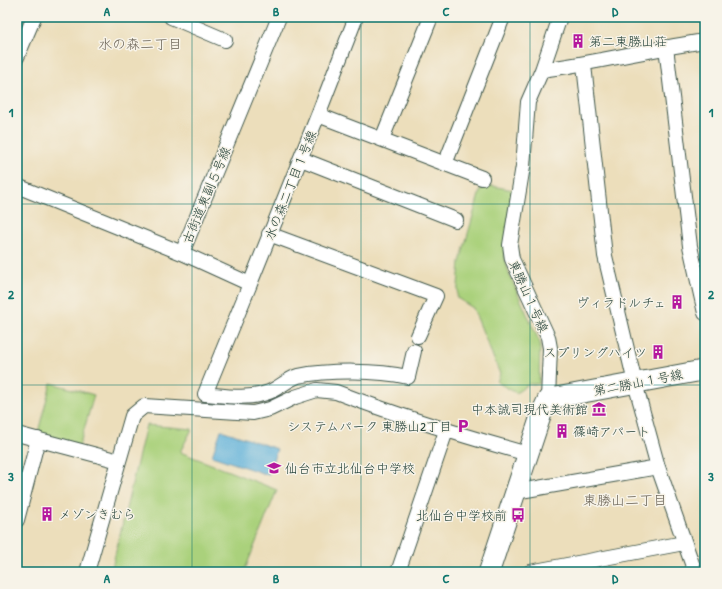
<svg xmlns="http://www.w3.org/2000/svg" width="722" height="589" font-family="'Patrick Hand','Klee One',sans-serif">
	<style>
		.green { fill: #aad17c; stroke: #648758 }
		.water { fill: #5eb1d9; stroke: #3e7786 }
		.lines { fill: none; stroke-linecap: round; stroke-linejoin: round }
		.street-casing { stroke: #3e5548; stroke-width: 16 }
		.secondary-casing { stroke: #3e5548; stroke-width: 22 }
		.street { stroke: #fff; stroke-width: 14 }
		.secondary { stroke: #fff; stroke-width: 20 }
		.grid { fill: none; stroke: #0f766e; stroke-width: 1; stroke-opacity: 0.55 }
		.labels { text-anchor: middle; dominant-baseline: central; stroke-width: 3; stroke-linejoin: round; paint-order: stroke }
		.poi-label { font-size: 13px; fill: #1f3d34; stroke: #f7f3e8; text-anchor: end }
		.street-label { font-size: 13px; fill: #1f3d34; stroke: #f7f3e8 }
		.neighbourhood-label { font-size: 14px; fill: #6a6356; stroke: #f7f3e8 }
		.neatline { fill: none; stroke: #0f766e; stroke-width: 1.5 }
		.grid-label { font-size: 13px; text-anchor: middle; font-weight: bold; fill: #0f766e }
	</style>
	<rect width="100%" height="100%" fill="#f7f3e8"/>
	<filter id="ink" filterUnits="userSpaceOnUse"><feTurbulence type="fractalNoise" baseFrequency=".025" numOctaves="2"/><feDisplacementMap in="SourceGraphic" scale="8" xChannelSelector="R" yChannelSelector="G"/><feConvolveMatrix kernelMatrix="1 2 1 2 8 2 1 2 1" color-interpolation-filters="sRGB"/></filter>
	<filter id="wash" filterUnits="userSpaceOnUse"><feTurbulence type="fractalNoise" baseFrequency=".012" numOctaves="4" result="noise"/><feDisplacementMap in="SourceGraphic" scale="16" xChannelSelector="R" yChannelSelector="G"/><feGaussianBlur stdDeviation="0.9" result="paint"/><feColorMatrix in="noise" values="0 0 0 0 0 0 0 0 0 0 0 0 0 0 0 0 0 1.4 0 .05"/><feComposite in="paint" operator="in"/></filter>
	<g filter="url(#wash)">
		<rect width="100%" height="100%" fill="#ecdebb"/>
		<path class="green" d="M 482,184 L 513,190 L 504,254 L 509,274 L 540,343 L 539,384 L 529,384 L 516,393 L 497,382 L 500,374 L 473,308 L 457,298 L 460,262 Z
			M 51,383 L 94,395 L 79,447 L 37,436 Z
			M 146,425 L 192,429 L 180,452 L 277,490 L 244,572 L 111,572 Z"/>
		<path class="water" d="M 221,430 L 277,449 L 268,475 L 212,456 Z"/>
	</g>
	<g filter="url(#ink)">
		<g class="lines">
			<defs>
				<path id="street" d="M 171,17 L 225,40
					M 666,47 L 690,246 L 705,313
					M 17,57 L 34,17
					M 584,65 L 605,256 L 635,383 L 658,467 L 695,572
					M 542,70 C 597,63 650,49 705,41
					M 318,115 L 482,178
					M 382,139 L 431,17
					M 301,159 L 456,220
					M 445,164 L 503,17
					M 17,186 L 182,253 L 279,17
					M 269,234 L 436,296 L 418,336
					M 182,253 L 250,284 L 318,115 L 356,17
					M 250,284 L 205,394 C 226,396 248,400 269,392 C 279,388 288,379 298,376 C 328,370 378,370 408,377 L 414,351
					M 548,399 L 550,348 L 548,337 L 512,259 L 510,245 L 523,166 L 528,102 L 542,70 L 560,17
					M 17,434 L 119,461 L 132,416 L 144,406 L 253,413 L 270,409 L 295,397 L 317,390 L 336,392 C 399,416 463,436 528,454
					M 515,492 L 658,467
					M 17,520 L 38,439
					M 87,572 L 119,461
					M 398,572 L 446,431
					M 530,572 L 684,543"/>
				<path id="secondary" d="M 489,572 L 542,412 L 548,399 L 705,370"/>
			</defs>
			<use href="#street" class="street-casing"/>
			<use href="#secondary" class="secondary-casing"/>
			<use href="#street" class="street"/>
			<use href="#secondary" class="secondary"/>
		</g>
	</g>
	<path class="grid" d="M 192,17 L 192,572M 361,17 L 361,572M 530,17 L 530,572M 17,204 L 705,204M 17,385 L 705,385"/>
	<defs>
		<symbol id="building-bare" viewBox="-9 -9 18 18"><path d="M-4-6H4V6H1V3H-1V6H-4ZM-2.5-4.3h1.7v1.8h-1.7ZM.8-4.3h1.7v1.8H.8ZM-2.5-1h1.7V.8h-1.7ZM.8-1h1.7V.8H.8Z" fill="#b5179e" stroke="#f7f3e8" stroke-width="2.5" paint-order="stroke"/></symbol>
		<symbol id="museum-bare" viewBox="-9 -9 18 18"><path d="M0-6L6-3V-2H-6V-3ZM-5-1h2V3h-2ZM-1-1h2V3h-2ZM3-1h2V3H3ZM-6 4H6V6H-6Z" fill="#b5179e" stroke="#f7f3e8" stroke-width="2.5" paint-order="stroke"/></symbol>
		<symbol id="parking-bare" viewBox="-9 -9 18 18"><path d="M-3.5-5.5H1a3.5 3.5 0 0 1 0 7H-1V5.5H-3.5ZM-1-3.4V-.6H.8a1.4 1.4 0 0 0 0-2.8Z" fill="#b5179e" stroke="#f7f3e8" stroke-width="2.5" paint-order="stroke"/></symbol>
		<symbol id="school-bare" viewBox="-9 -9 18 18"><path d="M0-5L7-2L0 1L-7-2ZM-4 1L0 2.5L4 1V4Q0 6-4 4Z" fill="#b5179e" stroke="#f7f3e8" stroke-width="2.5" paint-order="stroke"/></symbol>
		<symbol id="bus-bare" viewBox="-9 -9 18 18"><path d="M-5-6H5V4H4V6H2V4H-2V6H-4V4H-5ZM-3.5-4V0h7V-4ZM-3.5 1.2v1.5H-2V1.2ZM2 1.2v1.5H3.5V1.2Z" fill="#b5179e" stroke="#f7f3e8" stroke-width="2.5" paint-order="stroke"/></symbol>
	</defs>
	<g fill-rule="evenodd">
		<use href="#building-bare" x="568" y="31" width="20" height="20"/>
		<use href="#building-bare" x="667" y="292" width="20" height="20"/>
		<use href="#building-bare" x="648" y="342" width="20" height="20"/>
		<use href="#museum-bare" x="589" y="399" width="20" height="20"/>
		<use href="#parking-bare" x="453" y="416" width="20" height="20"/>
		<use href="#building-bare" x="552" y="421" width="20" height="20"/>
		<use href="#school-bare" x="264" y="458" width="20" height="20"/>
		<use href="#building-bare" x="37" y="504" width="20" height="20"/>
		<use href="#bus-bare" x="508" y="505" width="20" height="20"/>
	</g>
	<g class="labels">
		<g class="poi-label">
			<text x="589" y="41" text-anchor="start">第二東勝山荘</text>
			<text x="666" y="302">ヴィラドルチェ</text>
			<text x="647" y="352">スプリングハイツ</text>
			<text x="588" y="409">中本誠司現代美術館</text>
			<text x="452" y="426">システムパーク 東勝山2丁目</text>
			<text x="573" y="431" text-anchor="start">篠崎アパート</text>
			<text x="285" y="468" text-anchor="start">仙台市立北仙台中学校</text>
			<text x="58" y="514" text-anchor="start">メゾンきむら</text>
			<text x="507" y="515">北仙台中学校前</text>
		</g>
		<g class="street-label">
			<text transform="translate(290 185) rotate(-68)">水の森二丁目１号線</text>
			<text transform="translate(206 195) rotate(-67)">古街道東副５号線</text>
			<text transform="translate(529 296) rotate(66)">東勝山１号線</text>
			<text transform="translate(638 382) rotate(-11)">第二勝山１号線</text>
		</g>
		<g class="neighbourhood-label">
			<text x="140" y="43">水の森二丁目</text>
			<text x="625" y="499">東勝山二丁目</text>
		</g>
	</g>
	<rect width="722" height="589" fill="none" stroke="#f7f3e8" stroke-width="44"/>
	<rect x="22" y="22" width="678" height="545" class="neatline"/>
	<g class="grid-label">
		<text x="107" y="16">A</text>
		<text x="276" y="16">B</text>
		<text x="446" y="16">C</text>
		<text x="615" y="16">D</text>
		<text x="11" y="117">1</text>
		<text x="711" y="117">1</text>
		<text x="11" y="299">2</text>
		<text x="711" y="299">2</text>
		<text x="11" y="481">3</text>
		<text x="711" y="481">3</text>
		<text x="107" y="583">A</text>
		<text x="276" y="583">B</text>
		<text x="446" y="583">C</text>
		<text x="615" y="583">D</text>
	</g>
</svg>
